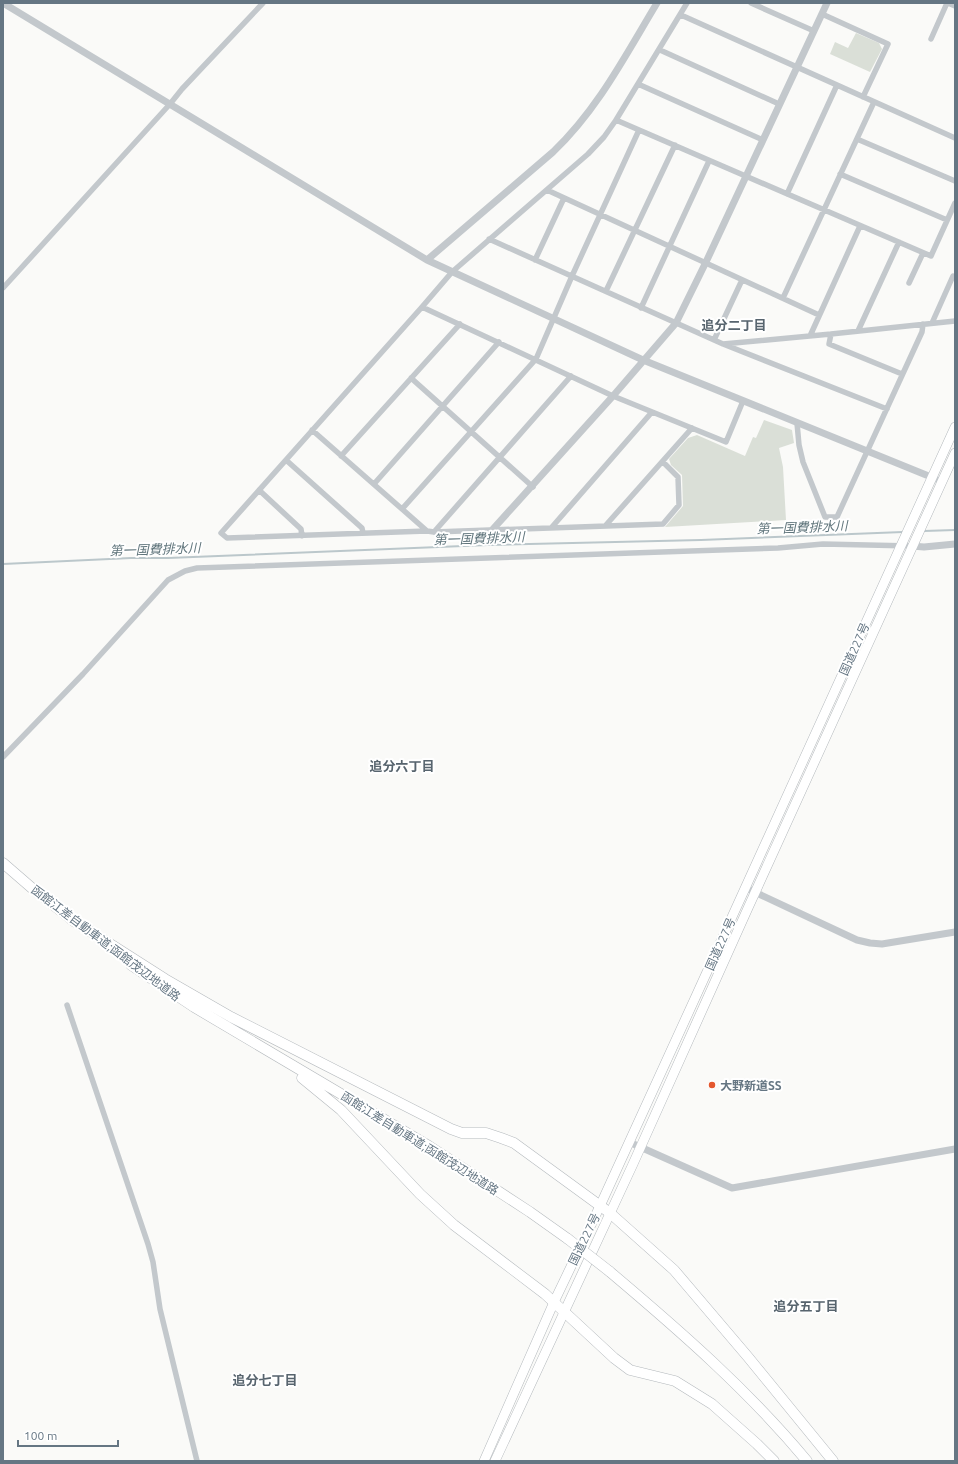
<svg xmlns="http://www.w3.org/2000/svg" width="958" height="1464" font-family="Ubuntu,'Noto Sans JP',sans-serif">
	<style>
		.green { fill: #dadfd7 }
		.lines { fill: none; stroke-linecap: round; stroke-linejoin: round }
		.stream { stroke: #bbc7cb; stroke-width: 2 }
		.trunk-casing { stroke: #b4b9bd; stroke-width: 10 }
		.motorway-casing { stroke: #b4b9bd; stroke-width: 11 }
		.minor { stroke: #c3c8cc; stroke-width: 5.5 }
		.tertiary { stroke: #c3c8cc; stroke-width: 7 }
		.trunk { stroke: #fff; stroke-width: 9 }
		.motorway { stroke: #fff; stroke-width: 10 }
		.motorway-bridge-casing { stroke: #b4b9bd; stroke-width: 11; stroke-linecap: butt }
		.motorway-bridge { stroke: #fff; stroke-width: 10 }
		.poi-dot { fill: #e4572e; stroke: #fff; stroke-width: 1.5 }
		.labels { text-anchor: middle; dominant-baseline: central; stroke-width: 4; stroke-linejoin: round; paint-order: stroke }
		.street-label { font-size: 12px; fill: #657683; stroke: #fff }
		.poi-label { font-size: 12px; font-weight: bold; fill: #657683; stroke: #fff; text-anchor: start }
		.neighbourhood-label { font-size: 13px; font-weight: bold; fill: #57646e; stroke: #fff }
		.water-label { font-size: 13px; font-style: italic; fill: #60757c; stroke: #fff }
	</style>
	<rect width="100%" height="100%" fill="#fafaf8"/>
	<path class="green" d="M 856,33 L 879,43 L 882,49 L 870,72 L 830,54 L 835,42 L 848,48 Z
		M 764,420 L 792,430 L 794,443 L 779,448 L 783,467 L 786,520 L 665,527 L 683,506 L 682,475 L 671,465 L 669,459 L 688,438 L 697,435 L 745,456 L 753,437 L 756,438 Z"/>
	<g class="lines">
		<path class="stream" d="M 924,531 L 955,530
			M 3,564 L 131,558 L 168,558 L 488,545 L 701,540 L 903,532"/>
		<defs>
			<path id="trunk" d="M 484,1461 L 554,1302 L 600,1206 L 696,996 L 955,427
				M 495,1461 L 633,1164 L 748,908 L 955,453"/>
			<path id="motorway" d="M 3,863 L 33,889 L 75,922
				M 71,919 L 165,979 L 231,1017 L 451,1129 L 462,1133 L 486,1133 L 501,1138 L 514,1143 L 610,1213 L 674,1270 L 748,1357 L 833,1461
				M 131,965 L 194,1007 L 429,1146 L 530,1212 L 568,1239
				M 302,1078 L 341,1110 L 420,1194 L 454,1225 L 545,1294 L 614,1358 L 630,1370 L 675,1381 L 712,1404 L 757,1444 L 774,1461
				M 609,1271 C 679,1330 748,1390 807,1461"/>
		</defs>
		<use href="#trunk" class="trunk-casing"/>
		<use href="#motorway" class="motorway-casing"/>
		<path class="minor" d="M 751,3 L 814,31
			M 948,3 L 955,6
			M 822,14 L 888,44 L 863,97
			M 681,15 L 955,138
			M 931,39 L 947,3
			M 660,50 L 779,104
			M 638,84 L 763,140
			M 616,120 L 687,3
			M 639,130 L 572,276 L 536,359 L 402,509 L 427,531 L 434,532 L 663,524 L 679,505 L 678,477 L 663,462
			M 857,139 L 955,181
			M 840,174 L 947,220
			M 547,190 L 819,315
			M 787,194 L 837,85
			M 489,239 L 723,344 L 887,409
			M 535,260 L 564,198
			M 909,283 L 923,253
			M 3,288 L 170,104 L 182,89 L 263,3
			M 606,291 L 675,145
			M 783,298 L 874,102
			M 422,307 L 221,533 L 227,538 L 427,531
			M 641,308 L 709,161
			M 932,323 L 953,276
			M 858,331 L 899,242
			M 831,334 L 829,344 L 902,374
			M 810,336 L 860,226
			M 714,340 L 742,280
			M 723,344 L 831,334 L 955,321
			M 411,378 L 533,487
			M 743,401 L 726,442 L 613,396 L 422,307 L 452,272 L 588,154 L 604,137 L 616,120 L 931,256 L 955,203
			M 797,423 L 799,445 L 803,462 L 825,517 L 837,517 L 922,332 L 923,324
			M 312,430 L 402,509
			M 341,456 L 460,324
			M 286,460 L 362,528 L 363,533
			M 374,484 L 499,342
			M 259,490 L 301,529 L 302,536
			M 606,525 L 692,428
			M 552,527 L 652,412
			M 434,532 L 571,376
			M 3,757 L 83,674 L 168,580 L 185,571 L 197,568 L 778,548 L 823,544 L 912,546
			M 67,1005 L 148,1244 L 153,1262 L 160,1309 L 197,1461"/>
		<path class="tertiary" d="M 3,3 L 427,260 L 643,360 L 936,479
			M 427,260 L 553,152 C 598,109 625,56 657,3
			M 493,529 L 613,396 L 676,323 L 706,262 L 827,3
			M 912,546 L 924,547 L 955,544
			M 746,888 L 857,940 L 870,943 L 882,944 L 955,932
			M 629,1142 L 732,1188 L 955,1149"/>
		<use href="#trunk" class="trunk"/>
		<use href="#motorway" class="motorway"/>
		<defs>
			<path id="motorway-bridge" d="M 568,1239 L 609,1271"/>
		</defs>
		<use href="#motorway-bridge" class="motorway-bridge-casing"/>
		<use href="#motorway-bridge" class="motorway-bridge"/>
	</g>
	<circle class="poi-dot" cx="712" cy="1085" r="4"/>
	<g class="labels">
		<g class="street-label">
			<text transform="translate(854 649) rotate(-66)">国道227号</text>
			<text transform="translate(106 943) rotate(37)">函館江差自動車道;函館茂辺地道路</text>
			<text transform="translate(720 944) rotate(-66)">国道227号</text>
			<text transform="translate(420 1143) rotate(32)">函館江差自動車道;函館茂辺地道路</text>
			<text transform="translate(584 1239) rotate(-64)">国道227号</text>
		</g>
		<g class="poi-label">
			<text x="720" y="1085">大野新道SS</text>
		</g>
		<g class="neighbourhood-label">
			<text x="734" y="325">追分二丁目</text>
			<text x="402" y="766">追分六丁目</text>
			<text x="806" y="1306">追分五丁目</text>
			<text x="265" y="1380">追分七丁目</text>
		</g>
		<g class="water-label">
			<text transform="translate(802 527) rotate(-2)">第一国費排水川</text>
			<text transform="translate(479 538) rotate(-2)">第一国費排水川</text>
			<text transform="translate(155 549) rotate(-2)">第一国費排水川</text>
		</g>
	</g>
	<rect width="958" height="1464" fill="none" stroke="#657683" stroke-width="8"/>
	<path d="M18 1440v6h100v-6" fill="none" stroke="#657683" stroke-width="2"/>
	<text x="24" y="1440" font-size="12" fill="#657683" stroke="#ffffff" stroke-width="3" paint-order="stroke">100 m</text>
</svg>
